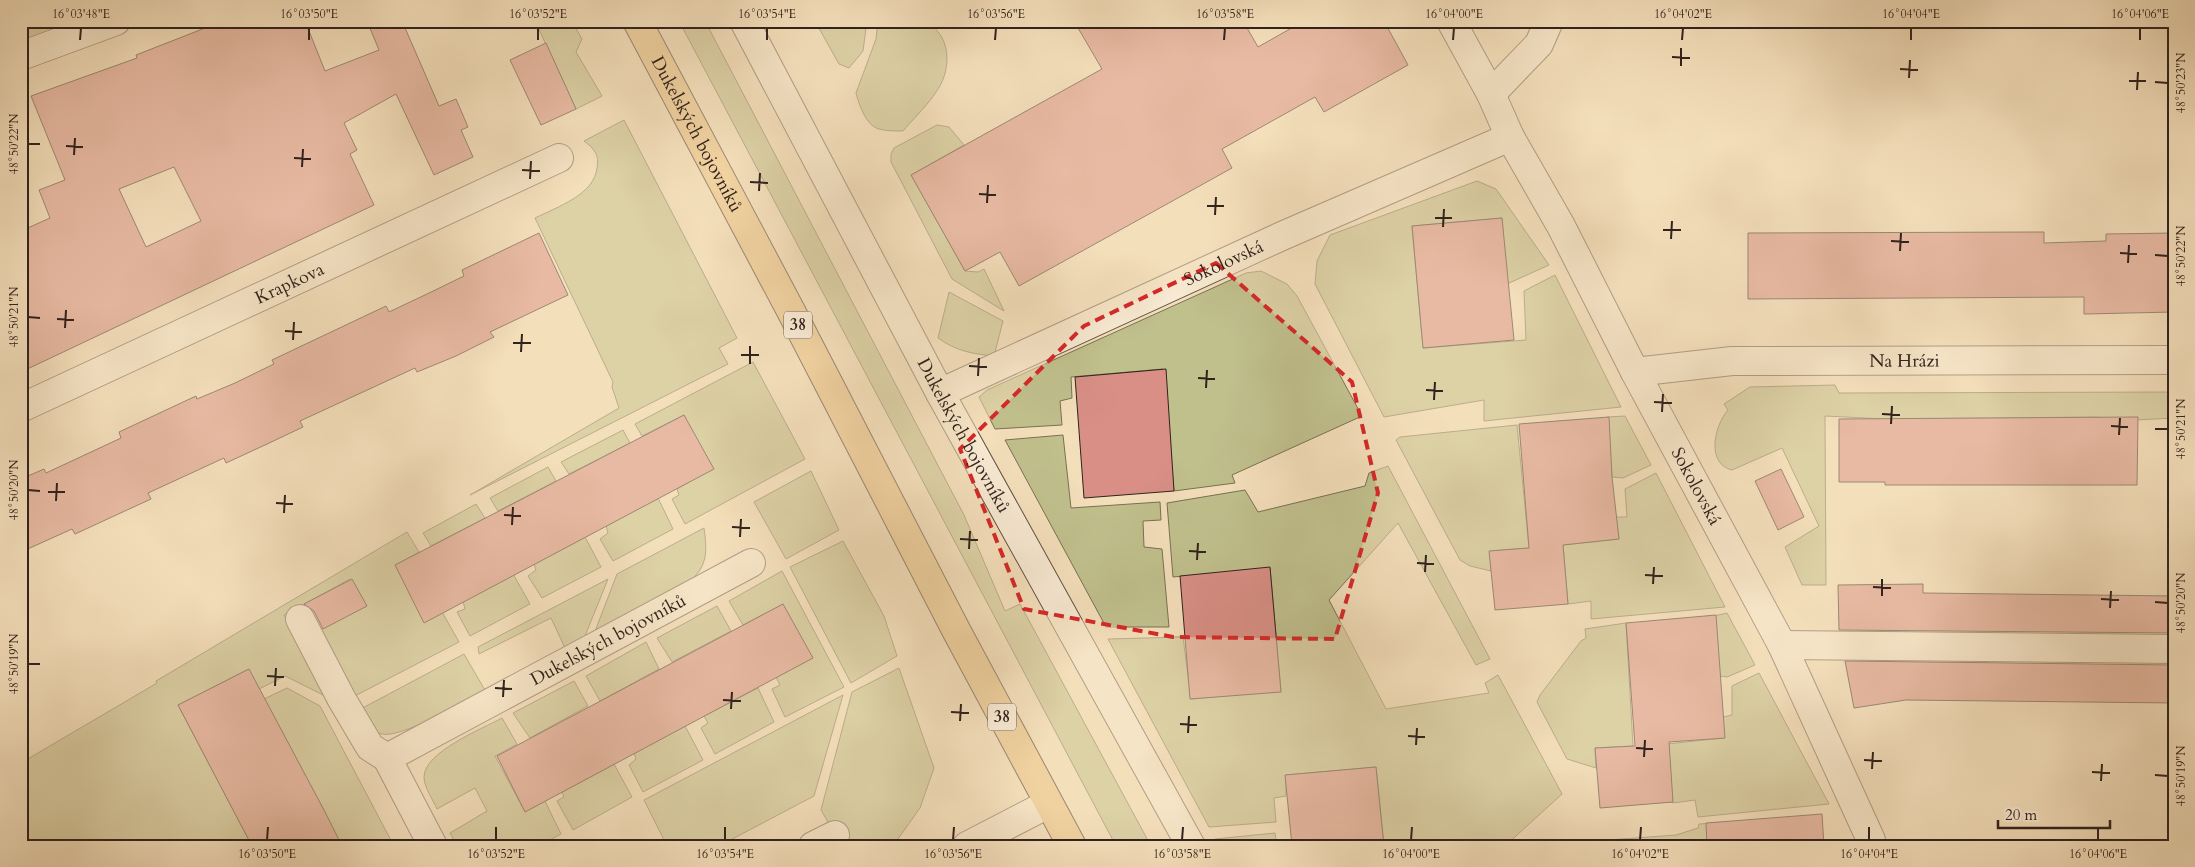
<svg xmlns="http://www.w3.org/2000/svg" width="2195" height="867" font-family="Cardo,serif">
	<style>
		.green { fill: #c0c08d; stroke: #787154 }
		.building { fill: #d98f86; stroke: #31221c; fill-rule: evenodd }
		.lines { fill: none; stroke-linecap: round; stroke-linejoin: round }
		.minor-casing { stroke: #625144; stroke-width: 30 }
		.major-casing { stroke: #31221c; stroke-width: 30 }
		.minor { stroke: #f8ead3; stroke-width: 28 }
		.major { stroke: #eac07e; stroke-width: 28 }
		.marked { fill: none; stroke: #d62828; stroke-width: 4; stroke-dasharray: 10 6; stroke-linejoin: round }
		.ticks { fill: none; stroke: #31221c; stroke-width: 2 }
		.labels { text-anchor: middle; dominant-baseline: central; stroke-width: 5; stroke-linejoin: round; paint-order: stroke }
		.shield { fill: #f8ead3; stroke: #6d5e53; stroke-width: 1 }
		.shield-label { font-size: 16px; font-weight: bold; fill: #31221c }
		.street-label { font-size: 18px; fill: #31221c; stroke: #f8ead3 }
		.neatline { fill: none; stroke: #31221c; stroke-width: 2 }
		.ticks-label { font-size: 12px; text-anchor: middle; fill: #31221c }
	</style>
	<rect width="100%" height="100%" fill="#f4dfbb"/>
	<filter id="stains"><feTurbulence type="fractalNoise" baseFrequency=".004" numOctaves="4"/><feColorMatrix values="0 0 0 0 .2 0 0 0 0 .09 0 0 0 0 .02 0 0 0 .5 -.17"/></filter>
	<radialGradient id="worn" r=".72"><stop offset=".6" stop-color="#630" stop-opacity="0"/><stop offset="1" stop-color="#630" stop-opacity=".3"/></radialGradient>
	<path class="green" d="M 21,21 L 60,21 L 59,29 L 21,43 Z
		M 535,21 L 572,21 L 582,39 L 576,52 L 602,96 L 576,109 Z
		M 679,21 L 705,21 L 964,515 L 1005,611 L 1020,604 L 1151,846 L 1116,846 Z
		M 815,21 L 867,21 L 863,51 L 849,68 L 839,64 Z
		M 878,21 C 889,21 916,18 925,22 C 951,33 952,68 938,89 C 929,104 914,118 903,131 C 895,131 886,131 879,129 C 866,126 859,104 856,93 L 876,39 Z
		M 624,120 L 737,338 L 719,348 L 728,364 L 470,495 L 619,408 L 612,387 L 613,382 L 535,218 C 557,207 594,195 597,168 C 598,163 598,156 595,152 C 593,148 588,144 584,141 Z
		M 937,125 L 949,127 L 964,145 L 911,175 L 965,271 L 978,272 L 984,269 L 1004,311 L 952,279 L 891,162 L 891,154 L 894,148 Z
		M 1477,181 L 1496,189 L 1549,265 L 1507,284 L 1502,218 L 1412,226 L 1423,348 L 1526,340 L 1524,291 L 1555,275 L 1621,407 L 1484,421 L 1484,400 L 1384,417 L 1315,284 L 1317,261 L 1330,235 Z
		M 1261,271 L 1287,284 L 1297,296 L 1362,416 L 1232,475 L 1235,483 L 1174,491 L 1163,369 L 1071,377 L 1072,398 L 1060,401 L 1062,425 L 995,429 L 979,397 L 987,390 L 1246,273 Z
		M 949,292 L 1003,321 L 994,356 C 973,354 956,351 938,338 Z
		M 753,362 L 805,459 L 685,524 L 672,499 L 679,495 L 677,489 L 710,470 L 684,415 L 642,436 L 635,424 Z
		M 1835,385 L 1839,393 L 2174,392 L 2174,418 L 2136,420 L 2095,417 L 1885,419 L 1825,416 L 1826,585 L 1802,585 L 1785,547 L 1819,526 L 1782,448 L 1732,470 C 1706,464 1714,426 1728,410 L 1724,404 L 1750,387 Z
		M 1625,416 L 1651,465 L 1623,478 L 1612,477 L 1607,417 Z
		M 1517,425 L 1529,548 L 1490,551 L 1491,571 L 1470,566 L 1460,560 L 1396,440 L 1400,437 Z
		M 623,430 L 630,443 L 569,474 L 561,462 Z
		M 1063,435 L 1071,508 L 1160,502 L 1161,520 L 1143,521 L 1144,547 L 1162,549 L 1169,627 L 1106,627 L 1005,440 Z
		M 1388,466 L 1490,659 L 1476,665 L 1398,523 L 1329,600 L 1386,709 L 1489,693 L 1485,683 L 1498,675 L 1562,794 L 1505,846 L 1384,846 L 1376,767 L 1286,775 L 1286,796 L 1274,798 L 1276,822 L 1209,827 L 1108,639 L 1183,637 L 1191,699 L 1281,691 L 1270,568 L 1173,577 L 1167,503 L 1245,490 L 1258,512 L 1365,486 L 1369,473 Z
		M 548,467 L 556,481 L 498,511 L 490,498 Z
		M 811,471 L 839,530 L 786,559 L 754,502 Z
		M 1656,473 L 1725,607 L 1591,619 L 1591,601 L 1568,604 L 1563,545 L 1619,539 L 1616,517 L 1627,517 L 1625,489 Z
		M 658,498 L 673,529 L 613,561 L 600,539 L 608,533 L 606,526 Z
		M 476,504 L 485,518 L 431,546 L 423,533 Z
		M 704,528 C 706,543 708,557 700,570 C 686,592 619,621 594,634 L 617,574 Z
		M 407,532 L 419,552 L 396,565 L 442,612 L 459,642 L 351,698 L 315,632 L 364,605 L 350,579 L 284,615 L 321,683 L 327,697 L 285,676 L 257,690 L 247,670 L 178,705 L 252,846 L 21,846 L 21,763 L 157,683 L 156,681 Z
		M 585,537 L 601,567 L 542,598 L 528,576 L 536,570 L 534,564 Z
		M 843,541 L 884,616 L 897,656 L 851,683 L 790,567 Z
		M 782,571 L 844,687 L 785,717 L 772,689 L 780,685 L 776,677 L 810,659 L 783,604 L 743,625 L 729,601 Z
		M 513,574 L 530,604 L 470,636 L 457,612 L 465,609 L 463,601 Z
		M 608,579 L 583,641 L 566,650 L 551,618 L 479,654 L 478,647 Z
		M 717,606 L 731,631 L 672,662 L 657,638 Z
		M 1727,613 L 1755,665 L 1727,677 L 1719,676 L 1714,616 Z
		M 1626,623 L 1633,746 L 1595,748 L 1596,768 L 1567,759 L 1537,702 L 1540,695 L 1581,641 L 1586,638 L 1585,629 Z
		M 646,642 L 659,669 L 600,701 L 586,676 Z
		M 464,654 L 486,692 C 466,701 400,739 382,734 C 372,732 362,719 357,711 Z
		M 899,668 L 934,768 L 920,808 L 893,846 L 842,846 L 821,810 L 852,692 Z
		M 1759,673 L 1829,804 L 1698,817 L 1695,800 L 1673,803 L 1671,802 L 1667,744 L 1724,738 L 1723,717 L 1732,715 L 1732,686 Z
		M 574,681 L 588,706 L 530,738 L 513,713 Z
		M 287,688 L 320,706 L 394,846 L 342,846 L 262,700 Z
		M 758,688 L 774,722 L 715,754 L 701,728 L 708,723 L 704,716 Z
		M 843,695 L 814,796 L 719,846 L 667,846 L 644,800 Z
		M 502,718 L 517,744 L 495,756 L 524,810 L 545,801 L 561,834 L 539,846 L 457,846 L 450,833 L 487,811 L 475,788 L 437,809 C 433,800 424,787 424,777 C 424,752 482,729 502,718 Z
		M 685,726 L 703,760 L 643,792 L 629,765 L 636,759 L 634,753 Z
		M 614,764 L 632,797 L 573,830 L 557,801 L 564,797 L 562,792 Z
		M 1730,822 L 1732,846 L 1602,846 L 1608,840 L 1676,835 L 1698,828 L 1699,824 Z
		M 1275,833 L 1277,846 L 1218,846 L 1215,839 Z"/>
	<path class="building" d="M 223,21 L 305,21 L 325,71 L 379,50 L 367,21 L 402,21 L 439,106 L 456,99 L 468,127 L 461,130 L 473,157 L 434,175 L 396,94 L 344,123 L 357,150 L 350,154 L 374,205 L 21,372 L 21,231 L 50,218 L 39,190 L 65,180 L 31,96 L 137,58 L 136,55 ZM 174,167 L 201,221 L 146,247 L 119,189 Z
		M 1074,21 L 1243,21 L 1258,47 L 1304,21 L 1384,21 L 1408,65 L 1324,112 L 1315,97 L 1222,149 L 1232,168 L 1019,286 L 1000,252 L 965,271 L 911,175 L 1102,69 Z
		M 546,43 L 576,109 L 541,125 L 510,60 Z
		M 1502,218 L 1514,340 L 1423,348 L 1412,226 Z
		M 2044,232 L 2044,243 L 2106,241 L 2106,234 L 2174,233 L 2174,312 L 2084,314 L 2084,297 L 1748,299 L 1748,233 Z
		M 539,233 L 568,295 L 490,332 L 494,337 L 456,356 L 417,372 L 415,368 L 300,421 L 303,427 L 265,445 L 226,463 L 224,458 L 148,493 L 151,499 L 75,534 L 72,529 L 21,552 L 21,479 L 44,469 L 46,473 L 121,438 L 119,432 L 196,396 L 197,399 L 235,383 L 274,364 L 272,360 L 386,306 L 389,312 L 427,294 L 464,276 L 462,270 Z
		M 1166,369 L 1174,491 L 1084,498 L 1075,377 Z
		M 684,415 L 714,469 L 424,623 L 395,565 Z
		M 1609,417 L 1612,477 L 1619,539 L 1563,545 L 1568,604 L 1495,610 L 1489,551 L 1529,548 L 1519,424 Z
		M 2138,417 L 2137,485 L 1885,485 L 1885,482 L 1839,482 L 1839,419 Z
		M 1781,469 L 1804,517 L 1778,530 L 1755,481 Z
		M 1270,567 L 1281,692 L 1190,699 L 1180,576 Z
		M 352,579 L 367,606 L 323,629 L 314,611 L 304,604 Z
		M 1923,584 L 1923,593 L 2174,596 L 2174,633 L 1839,630 L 1838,585 Z
		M 783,604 L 813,658 L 525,812 L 497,756 Z
		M 1716,615 L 1725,738 L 1669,742 L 1673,802 L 1600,808 L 1595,748 L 1635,746 L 1626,623 Z
		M 1845,661 L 2174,665 L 2174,703 L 1906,700 L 1854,708 Z
		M 249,669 L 325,812 L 342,846 L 252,846 L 178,705 Z
		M 1376,767 L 1384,846 L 1292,846 L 1285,775 Z
		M 1822,814 L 1824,846 L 1707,846 L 1706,823 Z"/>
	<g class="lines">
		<defs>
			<g id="minor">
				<path id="s1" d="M 744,21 L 940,393 L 1191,846"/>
				<path id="s2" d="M 1451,21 L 1491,94 L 1510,137 L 1561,226 L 1635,372 L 1782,645 L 1871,840"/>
				<path d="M 21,56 L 116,21"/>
				<path d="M 1491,94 L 1539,44 L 1549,21"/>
				<path id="s3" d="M 1635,372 L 1732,361 L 2174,360"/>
				<path id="s4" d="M 940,393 L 1282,236 L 1510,137"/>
				<path id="s5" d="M 21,408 L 559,158"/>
				<path d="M 300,619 L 341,698 L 370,747 L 387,758"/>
				<path d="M 1782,645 L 2174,649"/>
				<path id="s6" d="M 433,846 L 387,758 L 751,563"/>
				<path d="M 813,846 L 835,835"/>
				<path d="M 967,846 L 1048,804"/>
			</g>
			<g id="major">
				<path id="s7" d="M 637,21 L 791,311 L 956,630 L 1072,846"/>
			</g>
		</defs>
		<use href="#minor" class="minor-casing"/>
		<use href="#major" class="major-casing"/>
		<use href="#minor" class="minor"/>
		<use href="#major" class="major"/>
	</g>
	<path d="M0 0H2195V867H0ZM 1216,263 L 1352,382 L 1378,493 L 1335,639 L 1173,637 L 1024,609 L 960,449 L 1084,326 Z" fill="#f4dfbb" fill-opacity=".55" fill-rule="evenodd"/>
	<path class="marked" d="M 1216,263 L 1352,382 L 1378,493 L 1335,639 L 1173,637 L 1024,609 L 960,449 L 1084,326 Z"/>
	<path class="ticks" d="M 80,40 L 81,28M 309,40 L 309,28M 538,40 L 538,28M 767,40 L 767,28M 995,40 L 996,28M 1224,40 L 1225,28M 1453,40 L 1454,28M 1682,40 L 1683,28M 1911,40 L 1911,28M 2140,40 L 2140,28M 1672,57 L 1690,58M 1681,66 L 1681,48M 1900,69 L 1918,70M 1909,78 L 1910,60M 2129,81 L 2146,81M 2155,82 L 2168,83M 2137,90 L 2138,72M 28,144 L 40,144M 66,146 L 83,147M 74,155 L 75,138M 294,158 L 311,159M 302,167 L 303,149M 522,170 L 540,171M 530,179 L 531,161M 750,182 L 768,183M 759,191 L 760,173M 979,194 L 996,195M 987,203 L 988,185M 1207,206 L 1224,206M 1215,215 L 1216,197M 1435,218 L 1452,218M 1443,227 L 1444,209M 1663,230 L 1681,230M 1671,239 L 1672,221M 1891,241 L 1909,242M 1900,251 L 1901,233M 2120,253 L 2137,254M 2155,255 L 2168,256M 2128,263 L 2129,245M 28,317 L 40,318M 57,319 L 74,320M 65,328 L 66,310M 285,331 L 302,332M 293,340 L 294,322M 513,343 L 531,343M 521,352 L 522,334M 741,355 L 759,355M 750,364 L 750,346M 969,366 L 987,367M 978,376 L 979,358M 1198,378 L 1215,379M 1206,388 L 1207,370M 1426,390 L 1443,391M 1434,400 L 1435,382M 1654,402 L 1672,403M 1662,412 L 1663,394M 1882,414 L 1900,415M 1891,424 L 1892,406M 2111,426 L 2128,427M 2155,429 L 2168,429M 2119,435 L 2120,418M 28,490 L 40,491M 48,492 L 65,492M 56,501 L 57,483M 276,503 L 293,504M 284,513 L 285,495M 504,515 L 521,516M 512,525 L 513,507M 732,527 L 750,528M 740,537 L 741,519M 960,539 L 978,540M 969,549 L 970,531M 1189,551 L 1206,552M 1197,560 L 1198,543M 1417,563 L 1434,564M 1425,572 L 1426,555M 1645,575 L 1663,576M 1653,584 L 1654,567M 1873,587 L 1891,588M 1882,596 L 1882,579M 2101,599 L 2119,600M 2155,602 L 2168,603M 2110,608 L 2111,591M 28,664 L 40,664M 267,676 L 284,677M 275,686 L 276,668M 495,688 L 512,689M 503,697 L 504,680M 723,700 L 741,701M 731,709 L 732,692M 951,712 L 969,713M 960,721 L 961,704M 1180,724 L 1197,725M 1188,733 L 1189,716M 1408,736 L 1425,737M 1416,745 L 1417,728M 1636,748 L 1653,749M 1644,757 L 1645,740M 1864,760 L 1882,761M 1872,769 L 1873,752M 2092,772 L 2110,773M 2155,775 L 2168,776M 2101,781 L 2102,764M 267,840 L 268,827M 496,840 L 496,827M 725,840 L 725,827M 953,840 L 954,827M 1182,840 L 1183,827M 1411,840 L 1412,827M 1640,840 L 1641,827M 1869,840 L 1869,827M 2098,840 L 2098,827"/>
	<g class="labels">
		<g class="shield">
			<rect x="784" y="311.5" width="28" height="27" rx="4"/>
			<rect x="988" y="703.5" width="28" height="27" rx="4"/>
		</g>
		<g class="shield-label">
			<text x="798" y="325">38</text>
			<text x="1002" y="717">38</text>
		</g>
		<g class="street-label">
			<text stroke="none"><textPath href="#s7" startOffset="128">Dukelských bojovníků</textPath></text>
			<text stroke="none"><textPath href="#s4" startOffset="312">Sokolovská</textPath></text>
			<text stroke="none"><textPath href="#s5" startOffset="296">Krapkova</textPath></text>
			<text stroke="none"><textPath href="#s3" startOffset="270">Na Hrázi</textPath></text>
			<text stroke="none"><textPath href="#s1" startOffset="469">Dukelských bojovníků</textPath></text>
			<text stroke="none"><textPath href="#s2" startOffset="526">Sokolovská</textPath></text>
			<text stroke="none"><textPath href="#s6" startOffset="350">Dukelských bojovníků</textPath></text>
		</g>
	</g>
	<rect width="2195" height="867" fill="none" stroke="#f4dfbb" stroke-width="55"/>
	<path d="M1998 820v8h112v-8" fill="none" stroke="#31221c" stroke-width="2.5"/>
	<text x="2005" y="820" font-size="15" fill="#31221c" stroke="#f8ead3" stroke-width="4" paint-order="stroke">20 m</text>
	<rect x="28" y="28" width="2140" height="812" class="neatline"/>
	<g class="ticks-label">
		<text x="81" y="18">16°03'48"E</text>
		<text x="309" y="18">16°03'50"E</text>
		<text x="538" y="18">16°03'52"E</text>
		<text x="767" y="18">16°03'54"E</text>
		<text x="996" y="18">16°03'56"E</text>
		<text x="1225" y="18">16°03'58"E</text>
		<text x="1454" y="18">16°04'00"E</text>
		<text x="1683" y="18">16°04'02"E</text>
		<text x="1911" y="18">16°04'04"E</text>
		<text x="2140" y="18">16°04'06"E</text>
		<text transform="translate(2181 83) rotate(-90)" y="4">48°50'23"N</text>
		<text transform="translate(14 144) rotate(-90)" y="4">48°50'22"N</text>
		<text transform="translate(2181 256) rotate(-90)" y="4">48°50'22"N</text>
		<text transform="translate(14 317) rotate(-90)" y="4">48°50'21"N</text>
		<text transform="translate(2181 429) rotate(-90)" y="4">48°50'21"N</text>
		<text transform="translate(14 490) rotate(-90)" y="4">48°50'20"N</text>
		<text transform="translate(2181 603) rotate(-90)" y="4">48°50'20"N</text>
		<text transform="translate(14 664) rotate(-90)" y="4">48°50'19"N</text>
		<text transform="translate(2181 776) rotate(-90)" y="4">48°50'19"N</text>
		<text x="267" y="858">16°03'50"E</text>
		<text x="496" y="858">16°03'52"E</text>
		<text x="725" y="858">16°03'54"E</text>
		<text x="953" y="858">16°03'56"E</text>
		<text x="1182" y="858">16°03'58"E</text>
		<text x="1411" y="858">16°04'00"E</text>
		<text x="1640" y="858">16°04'02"E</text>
		<text x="1869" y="858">16°04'04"E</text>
		<text x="2098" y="858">16°04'06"E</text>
	</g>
	<rect width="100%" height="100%" filter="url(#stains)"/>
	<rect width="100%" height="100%" fill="url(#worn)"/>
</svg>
